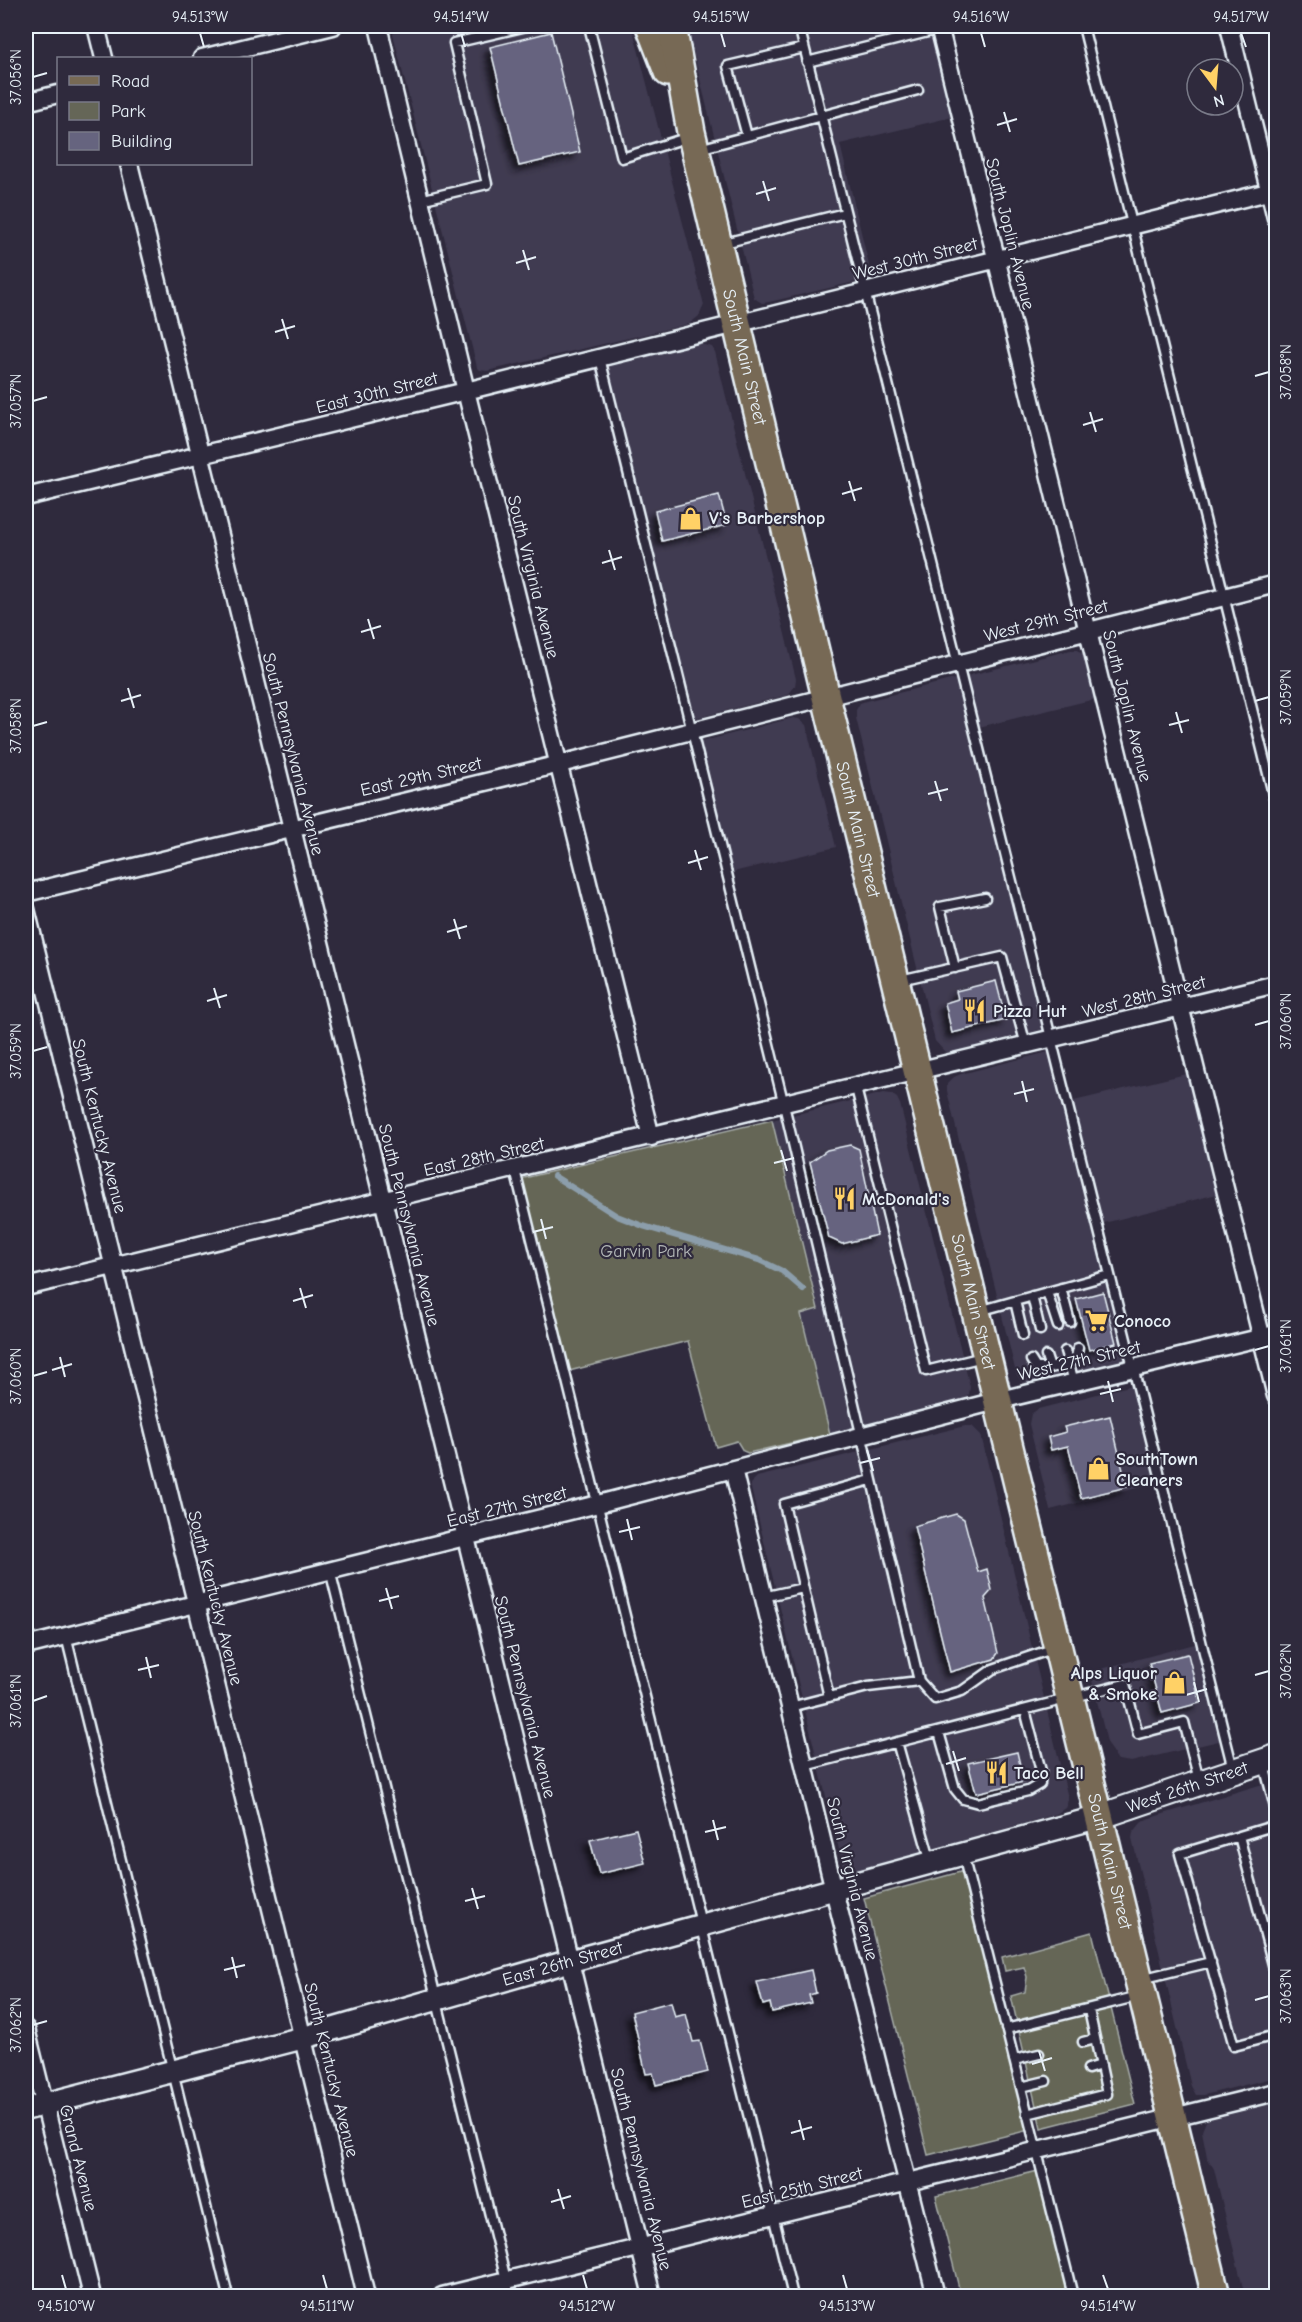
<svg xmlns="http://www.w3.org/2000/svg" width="1302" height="2322" font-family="'Comic Neue',sans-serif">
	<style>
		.built { fill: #403b51 }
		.green { fill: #656657; stroke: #a6aca8; stroke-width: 1.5 }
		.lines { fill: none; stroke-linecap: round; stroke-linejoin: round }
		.stream { stroke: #8c9eab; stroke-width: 6 }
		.building { fill: #66647f; stroke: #e8f1f8; stroke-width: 1.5; filter: url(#shadow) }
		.service-casing { stroke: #e8f1f8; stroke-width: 13 }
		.minor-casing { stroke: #e8f1f8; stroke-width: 21 }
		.tertiary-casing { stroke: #e8f1f8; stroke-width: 26 }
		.secondary-casing { stroke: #e8f1f8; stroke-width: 28 }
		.primary-casing { stroke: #e8f1f8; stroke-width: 32 }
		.service { stroke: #2f2a3d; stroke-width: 8 }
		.minor { stroke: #2f2a3d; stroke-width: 16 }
		.tertiary { stroke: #2f2a3d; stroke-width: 21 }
		.secondary { stroke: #2f2a3d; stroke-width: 24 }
		.primary { stroke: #776954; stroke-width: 27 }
		.ticks { fill: none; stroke: #e8f1f8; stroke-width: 2 }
		.labels { text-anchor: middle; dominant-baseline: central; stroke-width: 4.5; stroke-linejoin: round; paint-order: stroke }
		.street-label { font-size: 18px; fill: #e8f1f8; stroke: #2f2a3d }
		.poi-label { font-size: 18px; font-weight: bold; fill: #e8f1f8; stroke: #2f2a3d; text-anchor: start }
		.park-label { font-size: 18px; fill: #b4b9b8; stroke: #2f2a3d }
		.neatline { fill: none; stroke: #e8f1f8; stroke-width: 2 }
		.ticks-label { font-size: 15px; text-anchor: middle; fill: #e8f1f8 }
	</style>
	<defs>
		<filter id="shadow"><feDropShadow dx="-5.5" dy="5.5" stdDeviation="3" flood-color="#0009"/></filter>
	</defs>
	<rect width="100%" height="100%" fill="#2f2a3d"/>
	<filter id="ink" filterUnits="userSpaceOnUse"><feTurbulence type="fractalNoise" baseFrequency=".0167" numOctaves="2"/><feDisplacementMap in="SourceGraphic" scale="12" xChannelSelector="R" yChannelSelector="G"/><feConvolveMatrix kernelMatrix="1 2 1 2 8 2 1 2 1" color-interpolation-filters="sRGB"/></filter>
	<g filter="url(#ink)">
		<path class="built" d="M 395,26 L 632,26 L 704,305 L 699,316 L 689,324 L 487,371 L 480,370 L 477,367 L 393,34 Z
			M 687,26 L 930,26 L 952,117 L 840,144 L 872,278 L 769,302 L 762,303 L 754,298 Z
			M 700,344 L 712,347 L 715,352 L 796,679 L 795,686 L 788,695 L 684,721 L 595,370 Z
			M 1071,650 L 1078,650 L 1084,656 L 1095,699 L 979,727 L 1052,1027 L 953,1052 L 945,1052 L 935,1041 L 856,718 L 856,710 L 860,703 L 866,701 Z
			M 793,718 L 799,719 L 806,725 L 836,847 L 733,872 L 700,742 Z
			M 1060,1049 L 1074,1101 L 1186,1074 L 1217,1194 L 1104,1223 L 1136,1360 L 1034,1385 L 1021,1381 L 1016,1373 L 947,1091 L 947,1084 L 954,1077 L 961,1074 Z
			M 884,1093 L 891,1094 L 897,1098 L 900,1104 L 970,1387 L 969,1394 L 961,1403 L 830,1434 L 801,1313 L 817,1309 L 772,1120 Z
			M 1141,1383 L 1165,1481 L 1050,1510 L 1029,1424 L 1031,1414 L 1038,1409 Z
			M 965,1426 L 972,1426 L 981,1435 L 1068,1798 L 1067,1804 L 1065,1808 L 1056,1814 L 851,1874 L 846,1871 L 843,1866 L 750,1484 L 757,1477 Z
			M 1206,1641 L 1231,1738 L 1131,1762 L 1118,1760 L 1108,1746 L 1090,1672 Z
			M 1276,1780 L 1276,2077 L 1204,2095 L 1196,2095 L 1191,2086 L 1132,1838 L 1133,1833 L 1141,1823 L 1147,1819 Z
			M 1276,2103 L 1276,2296 L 1245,2296 L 1214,2169 L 1207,2157 L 1202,2131 L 1206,2121 L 1211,2119 Z"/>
		<path class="green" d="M 772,1120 L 818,1309 L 801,1314 L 830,1434 L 748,1453 L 743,1451 L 737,1441 L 716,1447 L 688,1341 L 565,1372 L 520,1179 Z
			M 964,1871 L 1029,2130 L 928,2155 L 864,1898 Z
			M 1092,1932 L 1135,2104 L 1041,2128 L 1011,1996 L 1025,1992 L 1027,1977 L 1024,1967 L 1005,1971 L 1002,1957 Z
			M 1038,2171 L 1069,2296 L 961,2296 L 936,2196 Z"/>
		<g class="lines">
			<path class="stream" d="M 554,1176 L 617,1216 L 643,1226 L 759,1260 L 782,1271 L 803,1289"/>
		</g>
		<path class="building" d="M 551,32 L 580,152 L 519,166 L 490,47 Z
			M 719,495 L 727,525 L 662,541 L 655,511 Z
			M 996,981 L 1006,1020 L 952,1033 L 945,1003 L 958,999 L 956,991 Z
			M 850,1145 L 859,1149 L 877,1235 L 842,1244 L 829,1238 L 810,1162 L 827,1150 Z
			M 1103,1292 L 1116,1343 L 1089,1350 L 1076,1299 Z
			M 1110,1416 L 1127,1487 L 1081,1498 L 1068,1446 L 1051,1450 L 1048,1437 L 1066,1432 L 1064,1427 Z
			M 956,1514 L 964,1519 L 978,1572 L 987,1569 L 992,1590 L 985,1598 L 998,1653 L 994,1659 L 950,1672 L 914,1526 Z
			M 1188,1654 L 1200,1703 L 1162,1713 L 1149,1663 Z
			M 1017,1752 L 1024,1782 L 976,1793 L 968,1763 Z
			M 636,1829 L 645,1863 L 599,1874 L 590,1840 Z
			M 811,1970 L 816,1993 L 809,1995 L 811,2003 L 772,2012 L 770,2003 L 763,2005 L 757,1982 Z
			M 671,2002 L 675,2017 L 686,2014 L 693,2042 L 700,2041 L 708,2072 L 656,2085 L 653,2073 L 646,2074 L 632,2012 Z"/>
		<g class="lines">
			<defs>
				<path id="service" d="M 589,26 L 622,158 L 689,137
					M 799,26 L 1233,1769
					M 1083,26 L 1276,806
					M 807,62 L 940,29
					M 747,136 L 728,66 L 804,48
					M 699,149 L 918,90
					M 420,200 L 487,184 L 454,43 L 527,26
					M 720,244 L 845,213
					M 600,358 L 784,1105 L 919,1681 L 868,1687 L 790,1707
					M 955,968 L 940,907 L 985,898
					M 900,980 L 1002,957 L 1026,1045
					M 856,1088 L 926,1371 L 983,1357
					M 515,1170 L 793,2296
					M 1061,1288 L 1070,1322
					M 1047,1292 L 1058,1326
					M 1032,1296 L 1040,1330
					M 1015,1301 L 1023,1335
					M 979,1311 L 1109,1275
					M 1065,1351 L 1069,1364 L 1076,1357 L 1078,1348
					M 1046,1356 L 1050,1368
					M 1031,1360 L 1036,1368 L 1050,1368 L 1069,1364 L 1074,1382
					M 330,1570 L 510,2296
					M 763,1597 L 803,1588
					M 66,1636 L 228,2296
					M 919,1681 L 935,1699 L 962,1691 L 993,1669 L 1055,1648
					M 829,1697 L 784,1504 L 871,1480
					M 939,1732 L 955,1789 L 963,1799 L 978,1803 L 1028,1791 L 1040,1784 L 1041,1771 L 1025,1710
					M 897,1742 L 931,1863
					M 1264,1765 L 1276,1811
					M 804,1766 L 1125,1684 L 1138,1734 L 1184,1722 L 1199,1780
					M 1276,1825 L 1180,1854 L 1234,2046 L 1276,2035
					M 1239,1836 L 1276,1976
					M 963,1855 L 1073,2296
					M 1141,1979 L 1211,1962
					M 1006,2029 L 1139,1996
					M 1083,2042 L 1095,2039
					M 1014,2060 L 1039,2054
					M 1088,2069 L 1101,2065
					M 1021,2087 L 1046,2081
					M 1027,2114 L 1107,2094 L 1089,2010"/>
				<path id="minor" d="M 96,26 L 104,58
					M 378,26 L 466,391 L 651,1137
					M 939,26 L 1276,1396
					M 1229,26 L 1276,218
					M 202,58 L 333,26
					M 26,102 L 58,94
					M 129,164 L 652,2296
					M 26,497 L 466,391 L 1276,190
					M 26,893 L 560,764 L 1276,584
					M 26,909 L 366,2296
					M 26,1287 L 1276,984
					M 733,1469 L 834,1890 L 936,2296
					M 26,1646 L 598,1504 L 996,1401 L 1276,1334
					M 26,2029 L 92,2296
					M 442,2296 L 1276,2092"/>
				<g id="tertiary">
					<path id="s1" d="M 26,2109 L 302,2038 L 570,1961 L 1099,1817"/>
				</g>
				<g id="secondary">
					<path id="s2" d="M 1099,1817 L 1276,1757"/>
				</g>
				<g id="primary">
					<path d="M 650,26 L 668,72"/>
					<path id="s3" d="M 672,26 L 691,132 L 826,697 L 1216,2296"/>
				</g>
			</defs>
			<use href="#service" class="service-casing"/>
			<use href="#minor" class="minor-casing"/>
			<use href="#tertiary" class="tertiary-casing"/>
			<use href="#secondary" class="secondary-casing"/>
			<use href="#primary" class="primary-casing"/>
			<use href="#service" class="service"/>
			<use href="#minor" class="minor"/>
			<use href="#tertiary" class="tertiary"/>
			<use href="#secondary" class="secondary"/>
			<use href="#primary" class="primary"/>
		</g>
	</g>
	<path class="ticks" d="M 200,33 L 204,47M 461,33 L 465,47M 721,33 L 725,47M 981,33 L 985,47M 1241,33 L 1246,47M 33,77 L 47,73M 1004,112 L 1010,132M 997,125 L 1017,119M 763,181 L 769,201M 756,194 L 776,188M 523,250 L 529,270M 516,263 L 536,257M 282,319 L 288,339M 275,332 L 295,326M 1255,376 L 1269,372M 33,401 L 47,397M 1090,412 L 1096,432M 1083,425 L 1103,419M 849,481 L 855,501M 842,494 L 862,488M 609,550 L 615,570M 602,563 L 622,557M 368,619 L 374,639M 361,632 L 381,626M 128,688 L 134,708M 121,701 L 141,695M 1255,701 L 1269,697M 1176,712 L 1182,733M 1169,725 L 1189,720M 33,726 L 47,722M 935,781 L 941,801M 928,794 L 948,789M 695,850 L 701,870M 688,863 L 708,857M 454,919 L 460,939M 447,932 L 467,926M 214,988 L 220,1008M 207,1001 L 227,995M 1255,1025 L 1269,1021M 33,1051 L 47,1047M 1022,1081 L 1027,1102M 1014,1094 L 1034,1089M 781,1150 L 787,1171M 774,1163 L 794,1158M 541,1219 L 546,1239M 533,1232 L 553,1227M 300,1288 L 306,1308M 293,1301 L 313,1295M 1255,1350 L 1269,1346M 60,1357 L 65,1377M 52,1370 L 72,1364M 33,1376 L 47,1372M 1108,1381 L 1113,1402M 1100,1394 L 1121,1389M 867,1450 L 873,1471M 860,1463 L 880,1458M 627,1519 L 632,1540M 619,1532 L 640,1527M 386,1588 L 392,1609M 379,1601 L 399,1596M 146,1657 L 151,1678M 138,1670 L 159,1665M 1255,1675 L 1269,1671M 1194,1682 L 1199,1702M 1186,1695 L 1207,1689M 33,1701 L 47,1696M 953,1751 L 959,1771M 946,1764 L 966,1758M 713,1820 L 718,1840M 705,1832 L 726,1827M 472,1888 L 478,1909M 465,1901 L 485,1896M 232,1957 L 237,1978M 224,1970 L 245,1965M 1255,2000 L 1269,1996M 33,2025 L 47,2021M 1039,2051 L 1045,2071M 1032,2064 L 1052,2058M 799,2120 L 804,2140M 791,2133 L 812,2127M 558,2189 L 564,2209M 551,2202 L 571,2196M 62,2275 L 66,2289M 323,2275 L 327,2289M 583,2275 L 587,2289M 843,2275 L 847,2289M 1103,2275 L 1108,2289"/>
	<defs>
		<symbol id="shop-bare" viewBox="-9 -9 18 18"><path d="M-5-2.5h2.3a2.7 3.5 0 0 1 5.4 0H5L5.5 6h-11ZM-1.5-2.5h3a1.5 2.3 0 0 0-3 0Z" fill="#ffd166" stroke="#2f2a3d" stroke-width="2.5" paint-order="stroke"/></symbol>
		<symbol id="restaurant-bare" viewBox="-9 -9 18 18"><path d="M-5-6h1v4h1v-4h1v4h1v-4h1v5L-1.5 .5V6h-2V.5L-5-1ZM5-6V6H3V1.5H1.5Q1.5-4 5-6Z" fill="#ffd166" stroke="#2f2a3d" stroke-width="2.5" paint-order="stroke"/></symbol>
		<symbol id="supermarket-bare" viewBox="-9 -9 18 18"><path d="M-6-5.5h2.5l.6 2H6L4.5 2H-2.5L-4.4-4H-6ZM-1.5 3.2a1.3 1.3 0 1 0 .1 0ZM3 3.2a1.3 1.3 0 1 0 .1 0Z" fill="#ffd166" stroke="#2f2a3d" stroke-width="2.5" paint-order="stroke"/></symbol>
	</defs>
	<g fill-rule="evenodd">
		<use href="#shop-bare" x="674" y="502" width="33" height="33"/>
		<use href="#restaurant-bare" x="958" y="994" width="33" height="33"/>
		<use href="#restaurant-bare" x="828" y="1182" width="33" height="33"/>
		<use href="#supermarket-bare" x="1080" y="1304" width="33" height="33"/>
		<use href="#shop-bare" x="1082" y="1452" width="33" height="33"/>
		<use href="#shop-bare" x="1158" y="1666" width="33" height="33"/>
		<use href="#restaurant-bare" x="980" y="1756" width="33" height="33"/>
	</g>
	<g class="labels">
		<g class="street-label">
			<text transform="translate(1010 234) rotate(76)">South Joplin Avenue</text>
			<text transform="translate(915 259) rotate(-14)">West 30th Street</text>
			<text stroke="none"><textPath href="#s3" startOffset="339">South Main Street</textPath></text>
			<text transform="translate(377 393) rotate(-14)">East 30th Street</text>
			<text transform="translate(533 577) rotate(76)">South Virginia Avenue</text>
			<text transform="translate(1046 621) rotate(-14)">West 29th Street</text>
			<text transform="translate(1127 706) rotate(76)">South Joplin Avenue</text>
			<text transform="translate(293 754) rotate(76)">South Pennsylvania Avenue</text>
			<text transform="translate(421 777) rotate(-13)">East 29th Street</text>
			<text stroke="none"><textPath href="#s3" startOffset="825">South Main Street</textPath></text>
			<text transform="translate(1144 997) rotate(-14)">West 28th Street</text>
			<text transform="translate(99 1126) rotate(76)">South Kentucky Avenue</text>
			<text transform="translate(484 1157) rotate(-13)">East 28th Street</text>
			<text transform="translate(409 1225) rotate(76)">South Pennsylvania Avenue</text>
			<text stroke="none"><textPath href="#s3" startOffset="1311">South Main Street</textPath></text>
			<text transform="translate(1079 1361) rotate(-13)">West 27th Street</text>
			<text transform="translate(507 1507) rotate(-14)">East 27th Street</text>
			<text transform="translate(215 1598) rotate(76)">South Kentucky Avenue</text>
			<text transform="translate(525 1697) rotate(76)">South Pennsylvania Avenue</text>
			<text stroke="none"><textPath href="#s2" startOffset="93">West 26th Street</textPath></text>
			<text stroke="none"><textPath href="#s3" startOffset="1887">South Main Street</textPath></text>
			<text transform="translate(852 1879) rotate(76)">South Virginia Avenue</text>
			<text stroke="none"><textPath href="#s1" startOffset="556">East 26th Street</textPath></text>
			<text transform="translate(331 2070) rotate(76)">South Kentucky Avenue</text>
			<text transform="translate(78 2158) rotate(76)">Grand Avenue</text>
			<text transform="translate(641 2169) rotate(76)">South Pennsylvania Avenue</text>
			<text transform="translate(802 2188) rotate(-14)">East 25th Street</text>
		</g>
		<g class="poi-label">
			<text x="709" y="518">V's Barbershop</text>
			<text x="993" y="1011">Pizza Hut</text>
			<text x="862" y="1199">McDonald's</text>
			<text x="1114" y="1321">Conoco</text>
			<text x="1116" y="1459">SouthTown<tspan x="1116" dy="21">Cleaners</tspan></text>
			<text x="1157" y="1673" text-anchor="end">Alps Liquor<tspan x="1157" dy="21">&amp; Smoke</tspan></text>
			<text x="1014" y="1773">Taco Bell</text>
		</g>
		<g class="park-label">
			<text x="646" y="1251">Garvin Park</text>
		</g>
	</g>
	<rect width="1302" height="2322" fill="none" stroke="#2f2a3d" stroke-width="66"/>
	<rect x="57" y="57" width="195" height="108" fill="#2f2a3d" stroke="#797a88" stroke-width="1.5"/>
	<rect x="69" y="76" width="30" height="9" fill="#776954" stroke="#797a88" stroke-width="1.5"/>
	<text x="111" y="87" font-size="18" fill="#e8f1f8">Road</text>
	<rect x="69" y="102" width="30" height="18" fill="#656657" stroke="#797a88" stroke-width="1.5"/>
	<text x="111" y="117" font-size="18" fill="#e8f1f8">Park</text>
	<rect x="69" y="132" width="30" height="18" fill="#66647f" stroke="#797a88" stroke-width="1.5"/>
	<text x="111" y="147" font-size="18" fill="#e8f1f8">Building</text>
	<g transform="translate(1215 87) rotate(164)"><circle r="28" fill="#2f2a3d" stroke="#797a88" stroke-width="1.5"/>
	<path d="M0-4.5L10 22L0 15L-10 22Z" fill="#ffd166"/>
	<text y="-9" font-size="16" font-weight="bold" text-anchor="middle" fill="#e8f1f8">N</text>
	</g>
	<rect x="33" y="33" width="1236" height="2256" class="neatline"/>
	<g class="ticks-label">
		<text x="200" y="22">94.513°W</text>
		<text x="461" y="22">94.514°W</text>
		<text x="721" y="22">94.515°W</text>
		<text x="981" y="22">94.516°W</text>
		<text x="1241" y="22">94.517°W</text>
		<text transform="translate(16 77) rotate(-90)" y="5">37.056°N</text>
		<text transform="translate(1286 372) rotate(-90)" y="5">37.058°N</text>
		<text transform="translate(16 401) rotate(-90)" y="5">37.057°N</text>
		<text transform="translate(1286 697) rotate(-90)" y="5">37.059°N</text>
		<text transform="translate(16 726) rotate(-90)" y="5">37.058°N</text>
		<text transform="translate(1286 1021) rotate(-90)" y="5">37.060°N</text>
		<text transform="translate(16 1051) rotate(-90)" y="5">37.059°N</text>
		<text transform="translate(1286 1346) rotate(-90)" y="5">37.061°N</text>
		<text transform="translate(16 1376) rotate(-90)" y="5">37.060°N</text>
		<text transform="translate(1286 1671) rotate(-90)" y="5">37.062°N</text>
		<text transform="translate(16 1701) rotate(-90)" y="5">37.061°N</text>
		<text transform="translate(1286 1996) rotate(-90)" y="5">37.063°N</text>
		<text transform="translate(16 2025) rotate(-90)" y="5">37.062°N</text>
		<text x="66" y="2311">94.510°W</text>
		<text x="327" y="2311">94.511°W</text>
		<text x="587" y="2311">94.512°W</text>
		<text x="847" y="2311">94.513°W</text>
		<text x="1108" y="2311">94.514°W</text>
	</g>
</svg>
